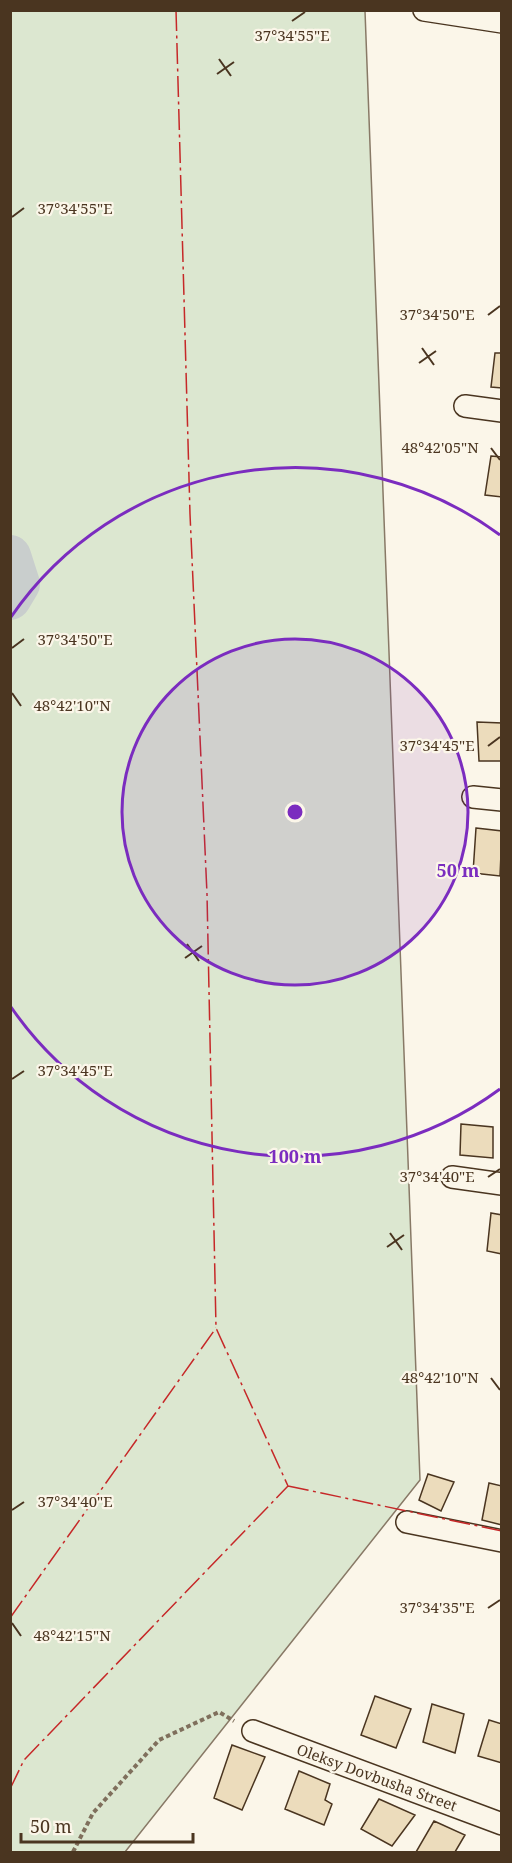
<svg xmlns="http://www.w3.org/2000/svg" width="512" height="1863" font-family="'Noto Serif',serif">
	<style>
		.green { fill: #dce7d0; stroke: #887966; stroke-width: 1.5 }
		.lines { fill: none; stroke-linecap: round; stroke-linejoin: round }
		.river { stroke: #c9cecd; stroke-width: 42 }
		.building { fill: #ecdcbc; stroke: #4a3520; stroke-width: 1.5 }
		.minor-casing { stroke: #4a3520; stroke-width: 24 }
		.path { stroke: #7f6f5c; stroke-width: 4; stroke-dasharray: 4.5 3; stroke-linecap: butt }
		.minor { stroke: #fbf6e9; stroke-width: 21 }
		.power { stroke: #c62828; stroke-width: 1.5; stroke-dasharray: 21 4.5 3 4.5; stroke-linecap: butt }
		.ticks { fill: none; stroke: #4a3520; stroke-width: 2 }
		.ring { fill: none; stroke: #7b2cbf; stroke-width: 3 }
		.labels { text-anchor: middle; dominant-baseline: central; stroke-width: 4.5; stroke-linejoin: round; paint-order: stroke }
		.street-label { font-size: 15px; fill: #4a3520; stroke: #fbf6e9 }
		.ticks-label { font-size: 15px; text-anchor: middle; fill: #4a3520; stroke: #fbf6e9; stroke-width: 4.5; stroke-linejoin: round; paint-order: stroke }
		.centre { fill: #7b2cbf; stroke: #fbf6e9; stroke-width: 3 }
		.ring-label { font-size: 18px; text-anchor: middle; font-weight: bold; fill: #7b2cbf; stroke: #fbf6e9; stroke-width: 4.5; stroke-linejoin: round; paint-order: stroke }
	</style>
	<rect width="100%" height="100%" fill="#fbf6e9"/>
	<path class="green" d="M 11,10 L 365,11 L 420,1480 L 125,1852 L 11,1852 L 10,599 L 19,584 L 10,556 Z"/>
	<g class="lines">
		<path class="river" d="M 10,556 L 19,584 L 10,599"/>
	</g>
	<path class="building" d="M 495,353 L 502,353 L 502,388 L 491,387 Z
		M 491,456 L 502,457 L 502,497 L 485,495 Z
		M 477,722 L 502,723 L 502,761 L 479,761 Z
		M 476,828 L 502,831 L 500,876 L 473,873 Z
		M 461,1124 L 493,1127 L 493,1158 L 460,1155 Z
		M 491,1213 L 502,1215 L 502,1254 L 487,1251 Z
		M 428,1474 L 454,1482 L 441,1511 L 419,1500 Z
		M 489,1483 L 502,1486 L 502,1525 L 482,1520 Z
		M 375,1696 L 411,1709 L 396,1748 L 361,1735 Z
		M 432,1704 L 464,1714 L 455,1753 L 423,1742 Z
		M 489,1720 L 502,1724 L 502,1763 L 478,1756 Z
		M 232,1745 L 265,1757 L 242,1810 L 214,1798 Z
		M 299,1771 L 330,1784 L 325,1800 L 332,1804 L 324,1825 L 285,1809 Z
		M 379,1799 L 415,1815 L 392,1846 L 361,1829 Z
		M 434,1821 L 465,1835 L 455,1852 L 416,1852 Z"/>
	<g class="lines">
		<defs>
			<path id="minor" d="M 424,10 L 502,22
				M 465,406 L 502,411
				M 473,797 L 502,800
				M 452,1177 L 502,1184
				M 407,1522 L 502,1541
				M 253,1731 L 502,1824"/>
		</defs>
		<use href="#minor" class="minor-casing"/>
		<path class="path" d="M 73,1852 L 93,1813 L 159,1740 L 219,1712 L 234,1721"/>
		<use href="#minor" class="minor"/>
		<path class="power" d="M 176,10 L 190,514 L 207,894 L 216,1328 L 288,1486
			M 288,1486 L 502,1531
			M 10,1618 L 216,1328
			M 10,1789 L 24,1760 L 288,1486"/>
	</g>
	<path class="ticks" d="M 292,21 L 305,12M 219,59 L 231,76M 217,74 L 234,62M 12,217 L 24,208M 488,315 L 500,306M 422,348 L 434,365M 419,363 L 436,351M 491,448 L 500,460M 12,648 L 24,639M 12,693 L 21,706M 488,746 L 500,737M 187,944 L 199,961M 185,958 L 202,946M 12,1079 L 24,1071M 488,1177 L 500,1169M 390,1233 L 402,1250M 387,1247 L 404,1235M 491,1378 L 500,1390M 12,1510 L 24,1502M 488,1608 L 500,1600M 12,1623 L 21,1636"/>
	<circle cx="295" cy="812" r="173" fill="#7b2cbf" fill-opacity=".12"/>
	<g class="ring">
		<circle cx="295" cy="812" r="173"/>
		<path d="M500 1089A345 345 0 0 1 11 1007M11 617A345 345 0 0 1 500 535"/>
	</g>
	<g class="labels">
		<g class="street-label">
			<text transform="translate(377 1777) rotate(20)">Oleksy Dovbusha Street</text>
		</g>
	</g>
	<g class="ticks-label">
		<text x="292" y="41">37°34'55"E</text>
		<text x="75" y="214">37°34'55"E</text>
		<text x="437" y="320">37°34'50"E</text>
		<text x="440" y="453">48°42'05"N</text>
		<text x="75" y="645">37°34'50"E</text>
		<text x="72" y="711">48°42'10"N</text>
		<text x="437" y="751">37°34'45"E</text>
		<text x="75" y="1076">37°34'45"E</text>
		<text x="437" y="1182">37°34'40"E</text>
		<text x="440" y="1383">48°42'10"N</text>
		<text x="75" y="1507">37°34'40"E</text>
		<text x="437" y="1613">37°34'35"E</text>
		<text x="72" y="1641">48°42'15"N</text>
	</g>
	<circle cx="295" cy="812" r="9" class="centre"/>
	<g class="ring-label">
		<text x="458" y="877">50 m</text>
		<text x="295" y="1163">100 m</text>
	</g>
	<rect width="512" height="1863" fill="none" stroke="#4a3520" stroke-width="24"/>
	<path d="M21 1833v9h172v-9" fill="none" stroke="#4a3520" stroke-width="3"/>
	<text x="30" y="1833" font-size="18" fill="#4a3520" stroke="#fbf6e9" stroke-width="4.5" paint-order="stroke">50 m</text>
</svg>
